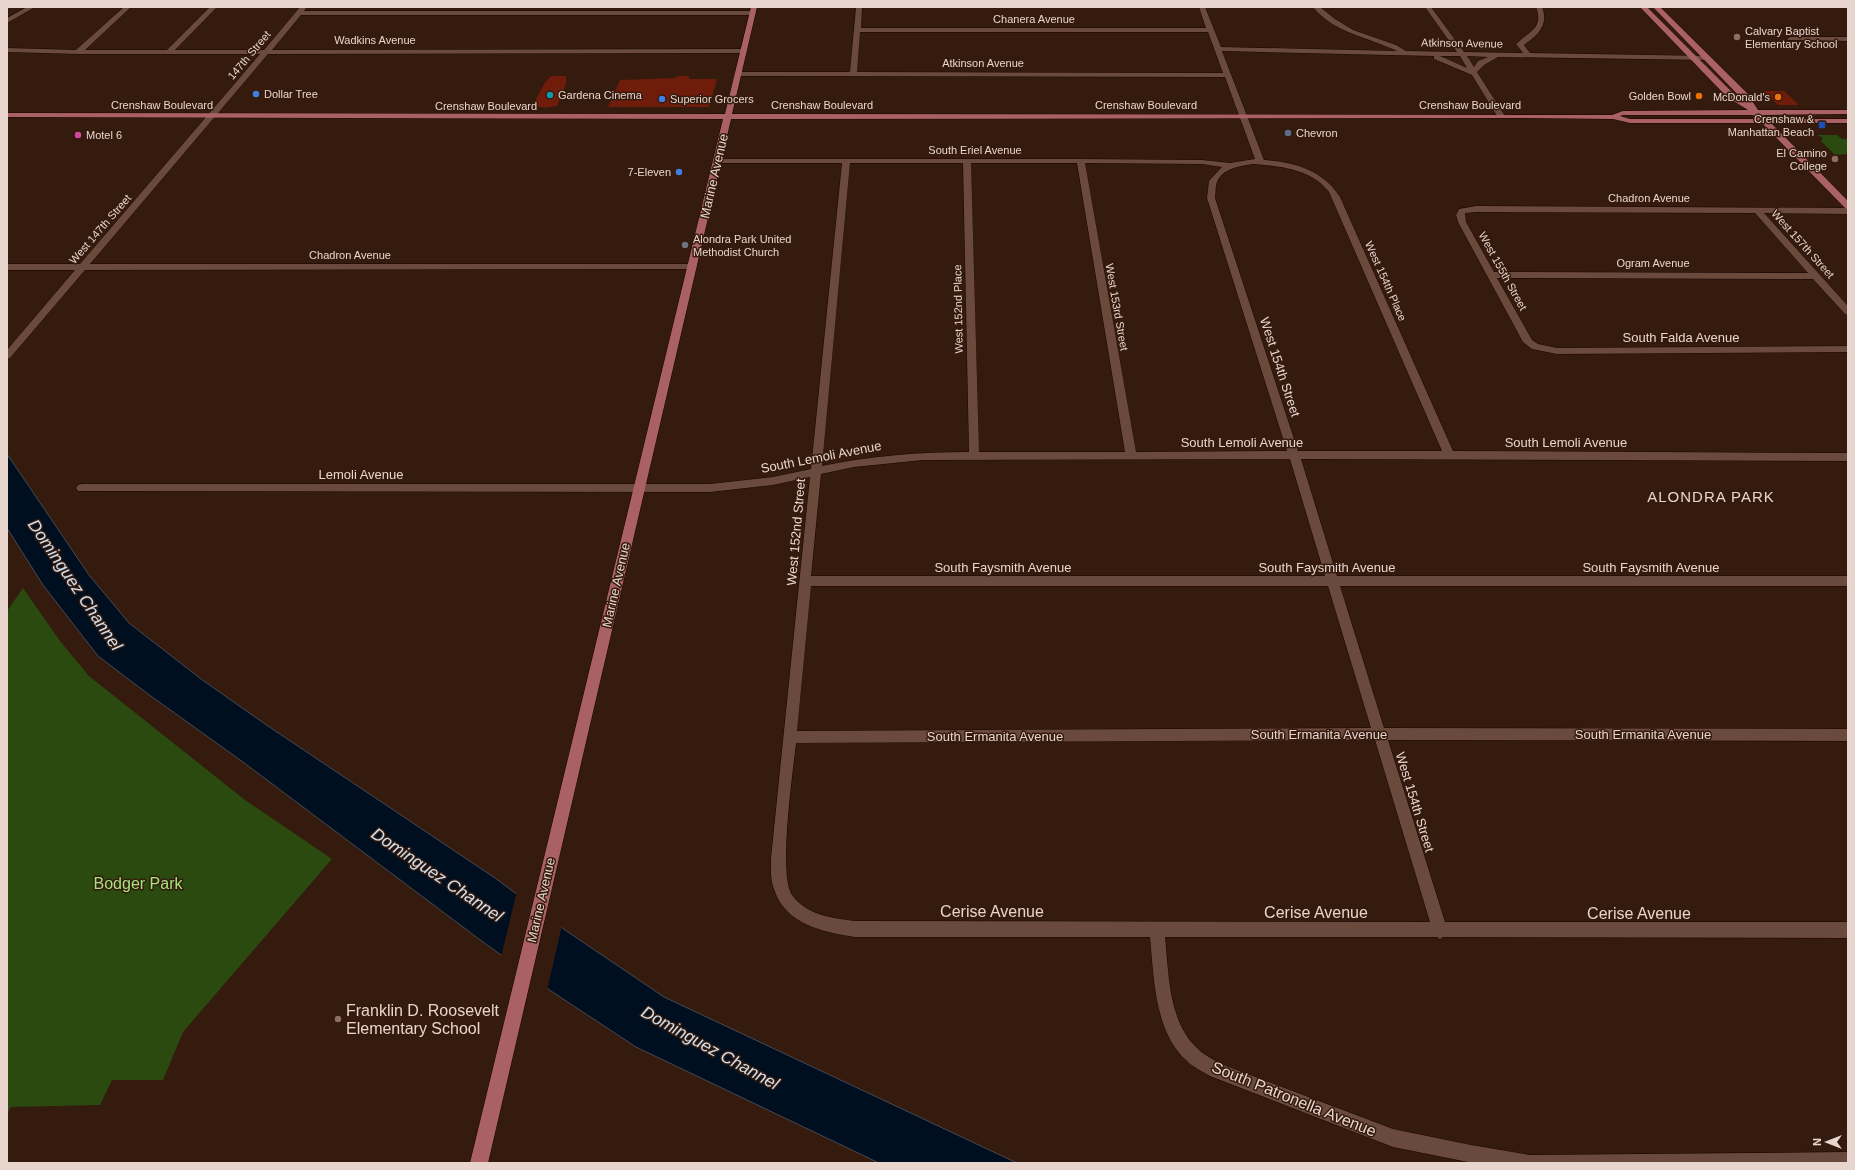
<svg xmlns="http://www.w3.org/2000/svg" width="1855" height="1170" font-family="Arial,sans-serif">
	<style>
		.green { fill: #2a4a0f }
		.water { fill: #000f20; stroke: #464a54 }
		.pier { fill: #351a0e }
		.building { fill: #6f1c0a }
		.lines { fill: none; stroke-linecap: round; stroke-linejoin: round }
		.minor-casing { stroke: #1b0400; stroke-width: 1 }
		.major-casing { stroke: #1b0400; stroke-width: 1 }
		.minor { fill: #694a3c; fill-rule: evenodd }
		.major { fill: #aa6165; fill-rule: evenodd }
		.education-dot { fill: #8d6e63; stroke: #351a0e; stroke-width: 1.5 }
		.shop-dot { fill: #3f7fe0; stroke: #351a0e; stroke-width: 1.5 }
		.culture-dot { fill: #0f9aa8; stroke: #351a0e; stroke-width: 1.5 }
		.food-dot { fill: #e8710a; stroke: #351a0e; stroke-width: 1.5 }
		.transit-dot { fill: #1a4fb4; stroke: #351a0e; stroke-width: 1.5 }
		.service-dot { fill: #5c6f8a; stroke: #351a0e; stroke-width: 1.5 }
		.hotel-dot { fill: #d1479c; stroke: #351a0e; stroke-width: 1.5 }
		.worship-dot { fill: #6b7280; stroke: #351a0e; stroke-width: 1.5 }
		.labels { text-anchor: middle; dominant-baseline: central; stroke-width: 3; stroke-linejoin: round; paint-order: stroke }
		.far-street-label { font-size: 11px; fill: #e8d5cd; stroke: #351a0e }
		.far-poi-label { font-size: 11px; fill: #e8d5cd; stroke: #351a0e; text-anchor: start }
		.street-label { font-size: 13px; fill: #e8d5cd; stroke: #351a0e }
		.quarter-label { font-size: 15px; letter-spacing: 1px; fill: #e8d5cd; stroke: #351a0e }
		.near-park-label { font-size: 16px; fill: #a5e37c; stroke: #351a0e }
		.near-street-label { font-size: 16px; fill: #e8d5cd; stroke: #351a0e }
		.near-poi-label { font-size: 16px; fill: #e8d5cd; stroke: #351a0e; text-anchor: start }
		.near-water-label { font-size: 17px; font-style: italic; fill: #cfe2f2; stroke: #351a0e }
	</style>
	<rect width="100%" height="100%" fill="#351a0e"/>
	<path class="green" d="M 1817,135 L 1837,135 L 1842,139 L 1848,139 L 1848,154 L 1835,155 L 1821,141 L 1823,138 Z
		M 23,588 L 60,641 L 89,676 L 245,800 L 332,859 L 183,1032 L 163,1080 L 112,1080 L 100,1105 L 11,1107 L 7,1114 L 7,611 Z"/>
	<path class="water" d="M 7,454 L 89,575 L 129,623 L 201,679 L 265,724 L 495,878 L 565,930 L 664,997 L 1017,1163 L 879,1163 L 636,1047 L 551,991 L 479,939 L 243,762 L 148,694 L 98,656 L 43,585 L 7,528 Z"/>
	<path class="pier" d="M 517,891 L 562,925 L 547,991 L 501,957 Z"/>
	<path class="building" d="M 551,76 L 566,76 L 566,84 L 557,106 L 544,108 L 533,105 L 544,84 Z
		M 677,76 L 689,76 L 689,79 L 717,79 L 709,107 L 608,107 L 620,80 L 676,78 Z
		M 1763,91 L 1784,91 L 1799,105 L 1778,105 Z"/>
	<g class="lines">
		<defs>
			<path id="minor" d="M 27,7 L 35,7 L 7,23 L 7,18 Z
				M 124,7 L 131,7 L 85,50 L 167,50 L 210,7 L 217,7 L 175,50 L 264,50 L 300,7 L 307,7 L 304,11 L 753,11 L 756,13 L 753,15 L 301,15 L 272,50 L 744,49 L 748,51 L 744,53 L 268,54 L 90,264 L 692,264 L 697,267 L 695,269 L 85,270 L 10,358 L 7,359 L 7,350 L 75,270 L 7,270 L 7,264 L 80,264 L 260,54 L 78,54 L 7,52 L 7,48 L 76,50 Z
				M 856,7 L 862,7 L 861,28 L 1206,28 L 1199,7 L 1205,7 L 1221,47 L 1397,51 C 1368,37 1334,33 1313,7 L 1320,7 L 1335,19 L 1353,30 L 1396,45 L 1406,51 L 1457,52 L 1425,7 L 1431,7 L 1464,52 L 1523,53 L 1516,44 C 1529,31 1544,29 1536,7 L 1542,7 C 1549,25 1538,35 1524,45 L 1530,53 L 1710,56 L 1711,58 L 1707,60 L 1498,57 L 1484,65 L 1477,72 L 1505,116 L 1501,118 L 1497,116 L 1472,75 L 1434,59 L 1434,56 L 1222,51 L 1264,160 C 1294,162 1323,170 1340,197 L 1453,451 L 1848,453 L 1848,461 L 1301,459 L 1337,576 L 1848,576 L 1848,586 L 1340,586 L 1384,728 L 1848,729 L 1848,741 L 1388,740 L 1445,922 L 1848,922 L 1848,938 L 1443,937 L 1440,939 L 1437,937 L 1165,937 C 1169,974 1168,1022 1198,1049 C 1204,1055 1213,1059 1221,1064 L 1393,1129 L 1471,1145 L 1530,1155 L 1848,1152 L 1848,1163 L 1473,1163 L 1393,1147 L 1210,1076 C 1202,1071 1193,1067 1187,1061 C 1154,1032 1154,977 1150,937 L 855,937 C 822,932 785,924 774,889 C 770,879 771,868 771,858 L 810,477 L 773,485 L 710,492 L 78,491 L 76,488 L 78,485 L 82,484 L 710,484 L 773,477 L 811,469 L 842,163 L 717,163 L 713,161 L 714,159 L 1081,159 L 1202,160 L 1230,163 L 1255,159 L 1225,77 L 738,76 L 734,74 L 738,72 L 850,72 ZM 860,32 L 1208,32 L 1223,73 L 857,72 ZM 1440,56 L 1460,56 L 1467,68 ZM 1467,56 L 1488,57 L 1478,61 L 1474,67 ZM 850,163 L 963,163 L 969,452 C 919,452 870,456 822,466 ZM 971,163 L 1077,163 L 1125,452 L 979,452 ZM 1085,163 L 1202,164 L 1222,167 L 1209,181 L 1207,198 L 1287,451 L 1136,452 ZM 1253,164 C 1279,166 1312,169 1329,192 L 1442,451 L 1298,451 L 1215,198 C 1216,193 1215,186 1217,182 C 1223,168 1240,166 1253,164 ZM 1290,459 L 1325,576 L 811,576 L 821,474 L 854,467 L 923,460 ZM 811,586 L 1328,586 L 1371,728 L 797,731 ZM 1375,740 L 1430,922 L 855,921 C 832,918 806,915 792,895 C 778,876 793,771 796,743 Z
				M 1790,37 L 1848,37 L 1848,41 L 1788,40 L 1787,39 Z
				M 1476,206 L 1848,208 L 1848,214 L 1764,213 L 1848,306 L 1848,315 L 1845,314 L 1813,279 L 1497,278 L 1532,340 L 1538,344 L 1557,348 L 1848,346 L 1848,352 L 1557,354 L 1532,349 L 1523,342 L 1458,222 L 1456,215 L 1459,209 ZM 1476,212 L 1755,213 L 1808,273 L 1494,272 L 1466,222 L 1465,213 Z"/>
			<path id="major" d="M 751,7 L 757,7 L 732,114 L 1612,115 L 1623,111 L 1748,110 L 1727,97 L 1640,7 L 1647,7 L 1733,93 L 1744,101 L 1653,7 L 1660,7 L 1747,93 L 1758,110 L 1848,110 L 1848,114 L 1762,115 L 1766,119 L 1848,119 L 1848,123 L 1771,123 L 1848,201 L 1848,209 L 1845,208 L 1762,123 L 1630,123 L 1613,119 L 1522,118 L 731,119 L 488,1163 L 470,1163 L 723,119 L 7,117 L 7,113 L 725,114 ZM 1623,115 L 1753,115 L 1757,119 L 1630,119 L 1620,116 Z"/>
		</defs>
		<use href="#minor" class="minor-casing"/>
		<use href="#major" class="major-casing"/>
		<use href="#minor" class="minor"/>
		<use href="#major" class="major"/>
	</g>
	<g class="education-dot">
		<circle cx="1737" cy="37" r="4"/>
		<circle cx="1835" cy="159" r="4"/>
		<circle cx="338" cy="1019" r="4"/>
	</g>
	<g class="shop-dot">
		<circle cx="256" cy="94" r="4"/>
		<circle cx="662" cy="99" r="4"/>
		<circle cx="679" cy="172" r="4"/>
	</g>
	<circle class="culture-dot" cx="550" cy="95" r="4"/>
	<g class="food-dot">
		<circle cx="1699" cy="96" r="4"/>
		<circle cx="1778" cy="97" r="4"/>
	</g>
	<rect class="transit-dot" x="1818" y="121" width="8" height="8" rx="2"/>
	<circle class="service-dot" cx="1288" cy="133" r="4"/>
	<circle class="hotel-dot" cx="78" cy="135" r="4"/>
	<circle class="worship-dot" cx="685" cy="245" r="4"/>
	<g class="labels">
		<g class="far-street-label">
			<text x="1034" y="19">Chanera Avenue</text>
			<text x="375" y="40">Wadkins Avenue</text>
			<text transform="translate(1462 43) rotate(1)">Atkinson Avenue</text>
			<text transform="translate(249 55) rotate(-50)">147th Street</text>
			<text x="983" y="63">Atkinson Avenue</text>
			<text x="162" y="105">Crenshaw Boulevard</text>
			<text x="822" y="105">Crenshaw Boulevard</text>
			<text x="1146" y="105">Crenshaw Boulevard</text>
			<text x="1470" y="105">Crenshaw Boulevard</text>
			<text x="486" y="106">Crenshaw Boulevard</text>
			<text x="975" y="150">South Eriel Avenue</text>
			<text x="1649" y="198">Chadron Avenue</text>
			<text transform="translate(100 229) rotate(-49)">West 147th Street</text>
			<text transform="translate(1803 244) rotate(48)">West 157th Street</text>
			<text x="350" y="255">Chadron Avenue</text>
			<text x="1653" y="263">Ogram Avenue</text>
			<text transform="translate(1503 271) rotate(61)">West 155th Street</text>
			<text transform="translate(1386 281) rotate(66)">West 154th Place</text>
			<text transform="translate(1117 307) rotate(80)">West 153rd Street</text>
			<text transform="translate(958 309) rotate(-91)">West 152nd Place</text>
		</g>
		<g class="far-poi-label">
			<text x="1745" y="31">Calvary Baptist<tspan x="1745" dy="13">Elementary School</tspan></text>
			<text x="264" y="94">Dollar Tree</text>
			<text x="558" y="95">Gardena Cinema</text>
			<text x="1691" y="96" text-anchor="end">Golden Bowl</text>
			<text x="1770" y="97" text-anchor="end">McDonald's</text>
			<text x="670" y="99">Superior Grocers</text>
			<text x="1814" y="119" text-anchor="end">Crenshaw &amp;<tspan x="1814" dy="13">Manhattan Beach</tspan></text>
			<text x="1296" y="133">Chevron</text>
			<text x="86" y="135">Motel 6</text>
			<text x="1827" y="153" text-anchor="end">El Camino<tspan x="1827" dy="13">College</tspan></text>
			<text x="671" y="172" text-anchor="end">7-Eleven</text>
			<text x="693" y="239">Alondra Park United<tspan x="693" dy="13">Methodist Church</tspan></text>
		</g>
		<g class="street-label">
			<text transform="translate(714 176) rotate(-77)">Marine Avenue</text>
			<text x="1681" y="337">South Falda Avenue</text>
			<text transform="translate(1280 367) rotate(72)">West 154th Street</text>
			<text x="1242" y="442">South Lemoli Avenue</text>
			<text x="1566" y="442">South Lemoli Avenue</text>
			<text transform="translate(821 457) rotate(-11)">South Lemoli Avenue</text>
			<text x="361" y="474">Lemoli Avenue</text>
			<text transform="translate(796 532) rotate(-85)">West 152nd Street</text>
			<text x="1003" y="567">South Faysmith Avenue</text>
			<text x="1327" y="567">South Faysmith Avenue</text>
			<text x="1651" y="567">South Faysmith Avenue</text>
			<text transform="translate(616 585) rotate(-77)">Marine Avenue</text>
			<text x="1319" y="734">South Ermanita Avenue</text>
			<text x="1643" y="734">South Ermanita Avenue</text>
			<text x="995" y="736">South Ermanita Avenue</text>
			<text transform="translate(1415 802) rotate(73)">West 154th Street</text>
			<text transform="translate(541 900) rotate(-77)">Marine Avenue</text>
		</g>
		<g class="quarter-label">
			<text x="1711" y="496">ALONDRA PARK</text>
		</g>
		<g class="near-park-label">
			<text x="138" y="883">Bodger Park</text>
		</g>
		<g class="near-street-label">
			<text x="992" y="911">Cerise Avenue</text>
			<text x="1316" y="912">Cerise Avenue</text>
			<text x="1639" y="913">Cerise Avenue</text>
			<text transform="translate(1294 1099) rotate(22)">South Patronella Avenue</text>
		</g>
		<g class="near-poi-label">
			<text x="346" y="1010">Franklin D. Roosevelt<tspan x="346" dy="18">Elementary School</tspan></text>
		</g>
		<g class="near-water-label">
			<text transform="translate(75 585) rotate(56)">Dominguez Channel</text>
			<text transform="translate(437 875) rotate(34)">Dominguez Channel</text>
			<text transform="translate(710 1048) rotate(29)">Dominguez Channel</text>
		</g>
	</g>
	<rect width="1855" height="1170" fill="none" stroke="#e8d5cd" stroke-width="16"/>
	<g transform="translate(1827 1142) rotate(270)" stroke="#351a0e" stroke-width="3" paint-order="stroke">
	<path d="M0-3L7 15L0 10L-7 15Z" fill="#e8d5cd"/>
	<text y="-6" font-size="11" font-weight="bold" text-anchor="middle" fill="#e8d5cd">N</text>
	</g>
</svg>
